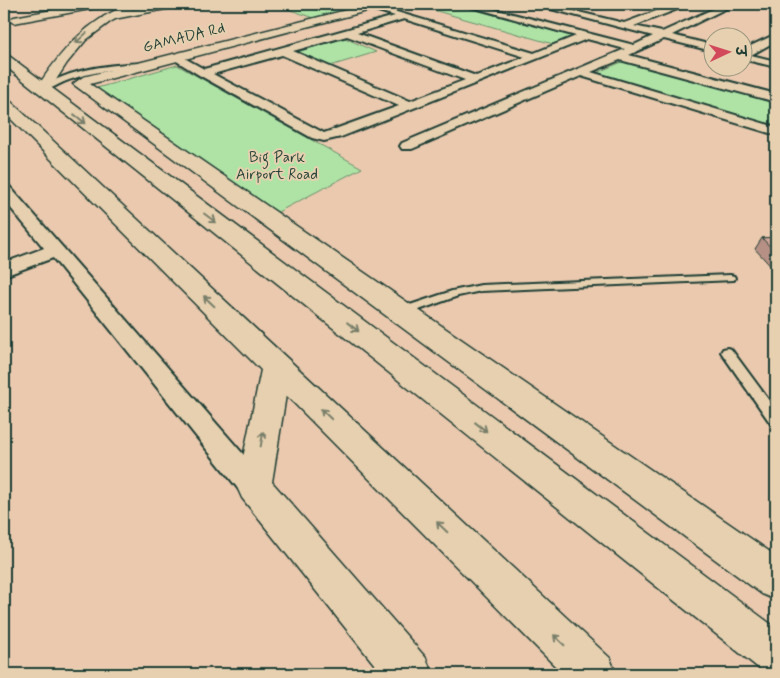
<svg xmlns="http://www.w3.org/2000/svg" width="780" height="678" font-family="Mynerve,'Playpen Sans Deva',sans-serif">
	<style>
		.green { fill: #afe3a5; stroke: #67906c }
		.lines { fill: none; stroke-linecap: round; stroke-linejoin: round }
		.lane-casing { stroke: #1f3d34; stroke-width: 4 }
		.street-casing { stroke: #1f3d34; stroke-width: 4 }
		.secondary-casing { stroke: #1f3d34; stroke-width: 3 }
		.primary-casing { stroke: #1f3d34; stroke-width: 3 }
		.lane { fill: #e6d0af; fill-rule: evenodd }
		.street { fill: #e6d0af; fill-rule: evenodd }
		.secondary { fill: #e6d0af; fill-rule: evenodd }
		.primary { fill: #e6d0af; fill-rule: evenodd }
		.wall { fill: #b69085; stroke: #1f3d34 }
		.building { fill: #d4a79b; stroke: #1f3d34 }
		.oneway { stroke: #797f6b }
		.labels { text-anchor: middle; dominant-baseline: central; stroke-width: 4; stroke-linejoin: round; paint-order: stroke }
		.far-street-label { font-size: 15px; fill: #1f3d34; stroke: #e6d0af }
		.far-park-label { font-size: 15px; fill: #26453a; stroke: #e6d0af }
	</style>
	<rect width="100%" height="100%" fill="#eac9ae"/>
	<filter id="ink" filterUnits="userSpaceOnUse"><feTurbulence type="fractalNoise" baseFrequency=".02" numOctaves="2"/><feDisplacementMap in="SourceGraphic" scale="10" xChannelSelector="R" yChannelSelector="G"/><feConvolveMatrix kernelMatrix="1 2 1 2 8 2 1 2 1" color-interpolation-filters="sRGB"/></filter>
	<g filter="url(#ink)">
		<path class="green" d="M 273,4 L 372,4 L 314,18 Z
			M 412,4 L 453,4 L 573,36 L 553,44 Z
			M 345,38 L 376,52 L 327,67 L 294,53 Z
			M 624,61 L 776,103 L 776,127 L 596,73 Z
			M 177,65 L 362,168 L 274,214 L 97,88 Z"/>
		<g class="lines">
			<defs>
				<path id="lane" d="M 145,63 L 147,66 C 120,70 95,70 69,80 C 61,82 47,93 40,89 C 66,69 113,64 145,63 Z
					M 730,275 L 734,276 L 735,278 L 734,280 L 481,291 L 458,296 L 402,316 L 397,312 L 398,309 L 452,291 L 481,285 Z
					M 727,348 L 731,349 L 776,410 L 776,425 L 771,424 L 723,355 L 721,352 L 723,349 Z"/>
				<path id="street" d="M 370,4 L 534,53 L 576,36 L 461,4 L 474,4 L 634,45 L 653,36 L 532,4 L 545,4 L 624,23 L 675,4 L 683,4 L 683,7 L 634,26 L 662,32 L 724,4 L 735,4 L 672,35 L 712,45 L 712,51 L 664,39 L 629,55 L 776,94 L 776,102 L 620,60 L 591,72 L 776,127 L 776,135 L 581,76 L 412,149 L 402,149 L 400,146 L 402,143 L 625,49 L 587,39 L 341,137 L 324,141 L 312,138 L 199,75 L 170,57 L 175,54 L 179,55 L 204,69 L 395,16 L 368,8 L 367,6 ZM 404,19 L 525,57 L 476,76 L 357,33 ZM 347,36 L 465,80 L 410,101 L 293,51 ZM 282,55 L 399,106 L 324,133 L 213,74 Z
					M 776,34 L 776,41 L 751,55 L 776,61 L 776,67 L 742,59 L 742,50 Z
					M 4,185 L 10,187 L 264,478 L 268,487 L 264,496 L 254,500 L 244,496 L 53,258 L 4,276 L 4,263 L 44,248 L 4,200 Z"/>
				<path id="secondary" d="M 161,4 L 181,4 L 176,7 L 109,20 L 103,17 L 109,14 Z
					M 370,4 L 387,4 L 386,6 L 90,84 L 776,556 L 776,600 L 762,594 L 73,84 L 83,77 Z
					M 4,55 L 9,56 L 776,628 L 776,674 L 770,674 L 761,670 L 4,65 Z
					M 4,98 L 9,100 L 610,658 L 616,674 L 563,674 L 286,395 L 272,482 L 426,658 L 432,674 L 382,674 L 242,498 L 237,487 L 261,370 L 4,112 Z"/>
				<path id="primary" d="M 85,4 L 106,4 L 101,7 L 14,23 L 8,20 L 14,17 Z
					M 129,4 L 142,4 L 110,22 L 86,40 L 67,63 L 48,92 L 38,92 L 36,89 C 62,50 84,23 129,4 Z"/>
			</defs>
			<use href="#lane" class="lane-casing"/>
			<use href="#street" class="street-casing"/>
			<use href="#secondary" class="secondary-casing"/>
			<use href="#primary" class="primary-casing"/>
			<use href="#lane" class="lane"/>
			<use href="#street" class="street"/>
			<use href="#secondary" class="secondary"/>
			<use href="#primary" class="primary"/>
		</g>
		<path class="wall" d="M 776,237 L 776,272 L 755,249 L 762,238 Z"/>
		<path class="building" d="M 776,237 L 776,253 L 762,238 Z"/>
		<defs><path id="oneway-shaft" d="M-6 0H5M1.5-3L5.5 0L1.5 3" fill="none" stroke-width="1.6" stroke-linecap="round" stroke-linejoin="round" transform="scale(1.25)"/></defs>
		<g class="oneway">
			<use href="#oneway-shaft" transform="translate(81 38) rotate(137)"/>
			<use href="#oneway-shaft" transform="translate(80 119) rotate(38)"/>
			<use href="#oneway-shaft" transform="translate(210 218) rotate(37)"/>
			<use href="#oneway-shaft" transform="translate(209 301) rotate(-136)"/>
			<use href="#oneway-shaft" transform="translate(353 327) rotate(38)"/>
			<use href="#oneway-shaft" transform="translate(326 414) rotate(-136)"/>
			<use href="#oneway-shaft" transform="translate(481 427) rotate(38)"/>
			<use href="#oneway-shaft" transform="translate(262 439) rotate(-80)"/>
			<use href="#oneway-shaft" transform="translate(442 527) rotate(-136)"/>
			<use href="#oneway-shaft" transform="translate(559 640) rotate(-136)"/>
		</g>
	</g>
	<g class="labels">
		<g class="far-street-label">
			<text transform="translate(184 38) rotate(-14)">GAMADA Rd</text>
		</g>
		<g class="far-park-label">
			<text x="277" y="158">Big Park<tspan x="277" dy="17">Airport Road</tspan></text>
		</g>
	</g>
	<rect width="780" height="678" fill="none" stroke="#e6d0af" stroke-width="20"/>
	<rect x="10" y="10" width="760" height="658" fill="none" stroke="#1f3d34" stroke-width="2" filter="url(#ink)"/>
	<g transform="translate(728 52) rotate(86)"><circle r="24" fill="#e6d0af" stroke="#96957e"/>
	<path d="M0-4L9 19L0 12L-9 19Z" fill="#d1495b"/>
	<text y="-8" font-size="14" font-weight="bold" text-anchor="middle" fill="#1f3d34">उ</text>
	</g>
</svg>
